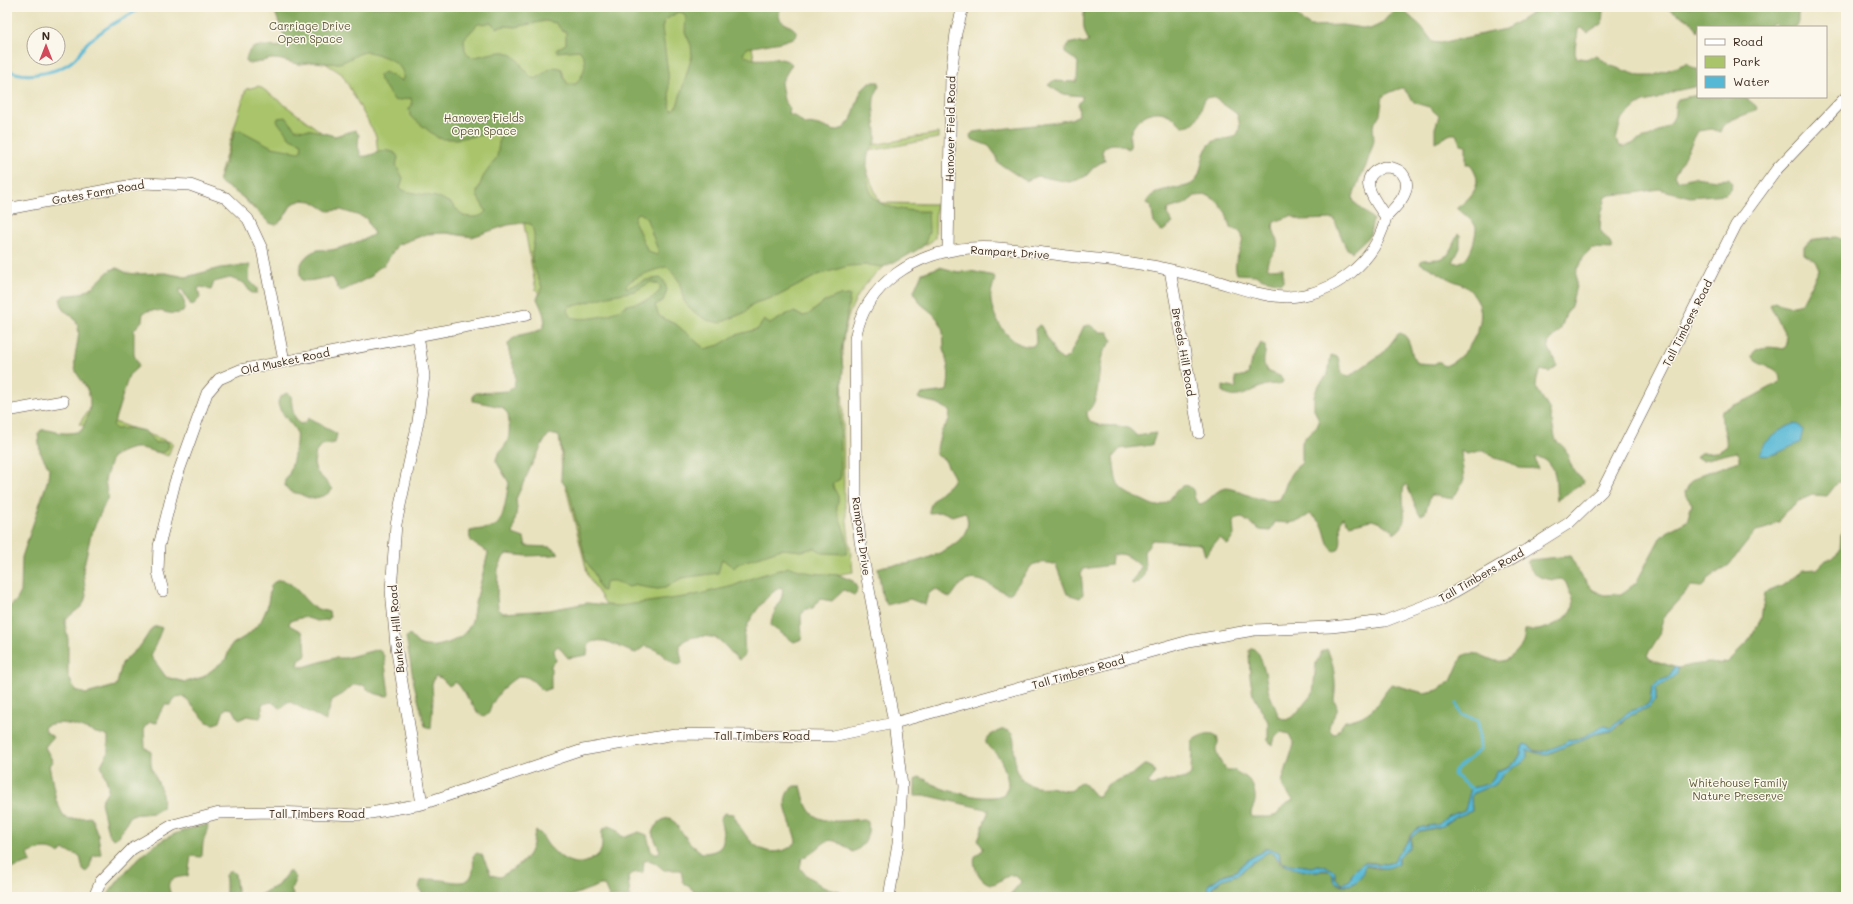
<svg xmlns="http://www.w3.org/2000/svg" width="1853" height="904" font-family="Mali,sans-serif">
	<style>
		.green { fill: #a9c46b; stroke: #727744 }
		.forest { fill: #86aa5f; stroke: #606a3e; fill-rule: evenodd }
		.water { fill: #56b8d5; stroke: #48717a }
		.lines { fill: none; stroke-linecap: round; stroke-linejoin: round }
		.stream { stroke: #56b8d5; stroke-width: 3 }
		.street-casing { stroke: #554636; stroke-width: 12 }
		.street { stroke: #fff; stroke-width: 11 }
		.labels { text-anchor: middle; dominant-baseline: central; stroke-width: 3; stroke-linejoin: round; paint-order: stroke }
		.park-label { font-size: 11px; fill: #5c5835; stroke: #fbf7ec }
		.street-label { font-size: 11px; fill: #3b2a1e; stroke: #fbf7ec }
	</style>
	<rect width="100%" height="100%" fill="#fbf7ec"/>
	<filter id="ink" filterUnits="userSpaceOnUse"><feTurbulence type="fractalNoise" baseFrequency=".025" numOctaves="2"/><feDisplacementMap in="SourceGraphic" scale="8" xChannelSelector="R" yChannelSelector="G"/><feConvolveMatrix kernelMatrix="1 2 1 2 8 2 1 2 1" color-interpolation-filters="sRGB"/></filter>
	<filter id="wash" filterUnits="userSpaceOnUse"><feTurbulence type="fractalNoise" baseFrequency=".012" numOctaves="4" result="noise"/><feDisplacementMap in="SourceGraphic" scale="16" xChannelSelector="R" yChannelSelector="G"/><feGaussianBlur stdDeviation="0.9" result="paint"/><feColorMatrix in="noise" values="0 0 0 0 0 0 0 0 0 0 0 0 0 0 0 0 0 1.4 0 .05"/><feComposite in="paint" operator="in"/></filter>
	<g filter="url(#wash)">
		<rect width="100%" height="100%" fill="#e9e2bf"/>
		<path class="green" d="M 280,7 L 745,7 L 761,98 L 830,153 L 938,133 L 938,138 L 859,153 L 880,203 L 936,204 L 935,238 C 928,246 915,248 905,253 C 864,276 845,305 842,352 L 844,497 L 853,572 L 612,614 L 588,576 L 562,472 L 553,338 L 548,330 L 540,293 L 536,290 L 522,214 L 392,238 L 382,186 L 254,209 L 239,194 L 218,181 L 246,89 L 259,86 L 320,131 L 331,192 L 381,183 L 376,136 L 342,74 L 314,56 Z
			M 87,412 L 173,443 L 168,456 L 79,424 Z"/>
		<path class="forest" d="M 273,7 L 781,7 C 774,24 787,21 796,31 L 797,34 L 796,37 L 781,42 L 747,48 L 743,54 C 756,66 779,52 792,64 L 781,83 L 784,100 L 789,107 L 788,114 L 796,117 L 804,124 L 819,125 L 835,131 L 844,128 L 851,120 L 861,91 L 870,82 L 879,82 C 880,88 875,93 874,99 C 872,112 877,126 876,139 C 876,145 869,149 868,155 C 866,167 866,190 875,199 C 885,209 914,212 928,211 L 929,232 L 925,243 L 922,247 L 903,258 L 883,267 L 868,265 L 848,266 L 818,275 L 778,296 L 755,303 L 750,306 L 746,312 L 720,323 L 707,320 L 691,310 L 684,301 L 679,281 L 668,267 L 665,267 C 655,270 631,277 626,286 L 627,288 L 646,280 L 660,278 L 664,281 L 667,290 L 663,301 L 655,305 L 659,316 L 677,325 L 705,349 L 719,345 L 736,335 L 758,329 L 764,320 L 770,324 L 787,314 L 794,312 L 802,316 L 808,315 L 824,302 L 837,296 L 850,295 L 841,351 L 843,369 L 840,411 L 841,474 L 840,479 L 833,483 C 832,488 837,492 838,497 C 839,502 836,505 837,510 C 840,523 851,540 846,554 L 823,553 L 815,548 L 802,551 L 781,549 L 738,564 L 734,568 L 722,559 L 718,573 L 682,578 L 665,588 L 657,589 L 643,587 L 635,584 L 629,587 C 621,585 614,577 605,583 L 604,591 L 600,590 L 595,575 L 586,561 L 569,491 L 561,480 L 562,453 L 559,436 L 550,434 L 546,438 L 532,464 L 516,499 L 517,508 L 513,534 L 524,538 L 526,546 L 551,547 L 559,553 L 554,555 L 527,556 L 507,554 L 504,556 L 498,569 L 497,597 L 498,608 L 503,613 L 549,610 L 587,603 L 619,606 L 691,596 L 733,586 L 755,577 L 789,567 L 811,573 L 839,575 L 853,581 L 857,588 L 856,594 L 854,595 L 844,590 L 832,601 L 820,599 L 813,608 L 806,609 L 801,615 L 802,639 L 794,642 L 771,626 C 770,612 786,600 782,587 C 770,590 747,620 745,633 C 743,640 745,648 745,655 L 739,660 C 731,654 726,645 719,640 C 711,634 681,635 680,647 C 679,652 682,658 682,663 L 679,665 C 667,662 661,649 645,646 L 636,653 C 621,650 604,634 589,644 L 587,655 L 568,658 L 558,646 L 554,650 L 556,661 L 551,665 L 551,688 L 543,691 C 538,686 530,676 522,676 C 510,677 490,702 489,713 L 484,717 L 477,712 L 459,685 L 455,682 L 449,686 L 441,678 L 435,676 L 432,684 L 433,700 L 431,729 L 425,726 L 414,684 L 406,637 L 410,635 C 413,638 416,642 419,644 C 433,651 462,641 469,627 C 475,618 472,607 477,597 L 488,553 C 481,545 467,546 470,531 C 478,529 485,529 493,527 C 505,523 506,494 509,483 L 496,461 C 496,454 503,449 506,444 C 511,435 509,423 508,414 L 502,407 L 473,401 L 473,395 L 476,393 L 508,391 L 514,386 C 519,369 508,359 508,344 C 521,323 561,346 537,299 L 542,287 C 538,278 531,263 532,253 C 534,241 536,236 531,224 L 523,223 L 508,225 L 472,237 L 446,233 L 427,234 L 397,245 L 385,264 L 374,271 L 372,276 L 342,291 L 339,290 L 333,278 C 323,276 311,283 302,280 C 295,267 305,253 318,250 C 322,249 327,251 331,250 C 339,249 367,239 374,234 L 366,218 L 341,210 L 328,211 L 312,201 L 302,200 L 292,204 L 283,219 L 276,225 L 269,223 L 244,198 L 218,181 L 224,167 L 235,131 L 240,130 L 272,147 L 299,152 L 301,151 L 302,143 L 290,138 L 277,121 L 278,118 L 286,117 L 295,129 L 312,130 L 335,136 L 355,130 L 359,135 L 358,146 L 361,156 C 372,158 381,146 395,153 L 398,157 L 396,166 L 403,178 L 400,188 L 405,191 L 441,198 L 452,204 L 463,216 C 471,217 481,219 486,211 L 477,196 L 477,192 L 483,177 L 497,157 L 500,136 L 494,133 L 456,139 L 444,139 L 438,138 L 410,116 L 409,109 L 412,105 L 411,98 L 395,101 L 380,80 L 379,75 L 385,72 L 402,81 C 410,65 379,53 367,52 C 358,52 349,61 339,63 C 330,64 323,63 315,62 C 309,62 302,65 297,64 C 288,62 282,59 273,59 C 264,59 255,66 246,62 C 247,36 275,51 285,45 L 286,41 ZM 678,12 L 683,13 L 686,18 L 685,32 L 691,45 L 692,56 L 677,106 L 672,110 L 670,107 L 668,73 L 662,28 L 664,21 ZM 545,21 L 556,23 L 562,31 L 566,32 L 566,44 L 557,49 L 557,52 L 579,50 C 590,61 584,74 576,84 L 568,84 L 564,78 L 562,69 C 551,63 544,75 535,79 C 522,74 520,54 505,52 C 499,51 481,56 474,57 L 469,56 L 465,50 L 464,39 L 478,24 L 491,23 L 496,28 L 506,26 L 516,27 ZM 640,213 L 646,217 L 659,253 L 657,255 L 648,252 L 634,220 L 636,214 ZM 651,282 L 658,284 L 661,288 C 654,302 639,302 627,305 C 623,306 622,309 619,310 C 605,317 585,321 571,317 L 567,311 L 569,306 L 578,305 L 608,296 L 635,291 Z
			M 1085,7 L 1289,7 L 1304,22 L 1311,26 L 1342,25 L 1370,29 L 1381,24 L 1394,10 L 1393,7 L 1405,7 L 1406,13 L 1421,26 L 1433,42 L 1440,43 L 1506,29 L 1537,10 L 1549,7 L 1607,7 L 1603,11 L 1602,24 L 1588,33 L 1581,28 L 1578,29 C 1578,38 1573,48 1576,57 L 1586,59 L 1597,55 L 1609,65 L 1640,76 L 1652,76 L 1687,63 L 1695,69 L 1698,69 L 1698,86 L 1675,91 L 1657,99 L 1644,102 L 1634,108 L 1621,120 L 1616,140 L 1619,146 C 1629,148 1633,142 1642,139 C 1644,137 1648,138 1651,136 C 1657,133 1669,126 1673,119 C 1677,113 1673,104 1678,99 L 1698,95 L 1698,97 L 1745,97 L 1756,106 L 1757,109 C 1748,115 1728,119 1723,126 C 1721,128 1721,130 1720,132 L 1712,129 L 1698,131 L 1674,176 L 1678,181 L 1694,177 L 1717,180 L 1729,179 L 1732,184 L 1731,189 L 1726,194 L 1690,197 L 1659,189 L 1635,193 L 1610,195 L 1606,197 L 1601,215 L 1600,230 L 1610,242 L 1612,249 L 1592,248 L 1583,257 L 1580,266 L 1577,268 L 1576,286 L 1571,306 L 1566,314 L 1560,331 L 1549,342 L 1548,346 L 1557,366 L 1549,372 L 1541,370 L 1537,378 L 1536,387 L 1549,409 L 1556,441 C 1570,450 1566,455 1572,467 C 1574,472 1579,476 1583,480 L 1582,484 L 1557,500 C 1555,490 1558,473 1550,464 C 1548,461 1543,459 1539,457 L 1535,458 L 1538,469 L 1519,468 L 1511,463 L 1495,458 L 1484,450 L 1467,454 L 1461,451 L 1464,480 L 1453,499 L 1431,495 L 1425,513 L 1421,515 L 1419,514 L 1407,486 L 1405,484 C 1398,500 1413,523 1395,533 L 1381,523 L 1372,520 L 1350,525 L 1343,517 C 1336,525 1345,540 1338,550 L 1334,551 C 1325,545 1327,531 1320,522 C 1317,519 1313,516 1310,514 L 1299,521 L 1288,523 L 1275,522 L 1270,531 L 1260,530 L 1241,517 L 1237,518 L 1233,522 L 1234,535 L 1228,545 L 1220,538 L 1218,539 L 1205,556 L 1202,545 C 1196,542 1191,545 1185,542 L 1152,540 L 1144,552 C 1145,565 1149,581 1132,584 L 1132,582 L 1141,567 C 1133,559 1123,550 1112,556 L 1111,565 L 1083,569 L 1081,572 L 1083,594 L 1080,598 L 1067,594 L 1056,565 C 1049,562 1039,562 1032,565 L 1011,593 C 999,596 980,569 961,584 C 957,587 954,594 950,598 L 935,589 L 928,594 L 925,605 L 910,599 L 887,605 L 882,595 L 878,568 C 888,564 896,565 906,564 C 927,560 980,542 965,512 L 952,516 L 943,512 L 930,513 L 929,511 C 932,492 952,489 954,477 L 944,459 L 936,455 L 936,452 L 941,432 L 949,420 L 950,411 L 935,403 L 919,399 L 918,397 L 922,394 L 947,391 C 951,371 947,367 944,348 C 943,336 945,327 935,316 C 926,306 918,306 914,291 L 922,273 L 940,267 L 958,272 L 971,271 L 994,276 L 995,278 C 994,283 992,288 991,293 C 988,313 1010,350 1033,346 L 1036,342 L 1035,329 L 1039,325 L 1041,326 L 1056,355 L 1063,360 L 1069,356 L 1084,326 L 1090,325 L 1099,332 L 1108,332 L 1112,340 C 1109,346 1104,349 1102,356 C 1097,372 1101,401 1087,412 C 1087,431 1112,423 1124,427 C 1130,428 1133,432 1137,436 L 1156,433 L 1152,445 L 1120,449 L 1113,457 C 1117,484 1114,489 1142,500 C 1147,502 1151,505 1157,506 C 1161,505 1165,504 1168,501 C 1174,495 1183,477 1193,490 L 1195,499 L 1200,504 C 1210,502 1215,489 1226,488 C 1230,488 1234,490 1238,491 C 1250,496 1267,504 1280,499 C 1288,483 1286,474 1302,463 L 1302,442 L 1308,434 L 1317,426 L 1319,421 L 1314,409 L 1314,397 L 1317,388 L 1328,374 L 1331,355 L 1338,357 L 1341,373 L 1348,377 L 1383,353 L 1398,334 L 1401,333 C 1413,339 1409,354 1417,363 L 1434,364 L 1438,362 L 1445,366 C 1458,361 1469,349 1475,336 C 1484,318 1483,300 1466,287 C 1462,283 1455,282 1449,279 C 1440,274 1430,268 1420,263 L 1422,260 L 1439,259 L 1448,255 L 1458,234 L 1460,235 L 1460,248 L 1453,262 C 1469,267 1476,239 1476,227 L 1473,222 L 1457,208 C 1473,196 1485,183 1470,164 L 1466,164 L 1466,145 L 1460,144 L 1456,134 L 1451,134 L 1435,142 L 1435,128 L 1439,116 L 1429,107 L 1415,103 L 1403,88 C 1400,88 1386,94 1383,96 L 1380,114 L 1373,126 L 1374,141 L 1366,166 L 1359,180 L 1353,197 L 1354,202 L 1373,219 L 1370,235 L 1352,252 L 1346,248 L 1334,219 L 1301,220 L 1291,216 L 1274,222 C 1271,231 1279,238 1277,247 C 1274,255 1267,258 1267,267 L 1270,269 L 1283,268 L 1283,281 L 1281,283 L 1263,279 L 1255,275 L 1237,274 C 1229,257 1258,233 1230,228 L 1226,213 L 1217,201 L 1207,195 L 1195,196 L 1185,204 L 1168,209 L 1167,214 L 1173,223 L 1163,231 L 1160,230 L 1154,223 L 1151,206 L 1146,203 C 1155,184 1180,192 1193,183 C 1204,174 1199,155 1210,144 C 1219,134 1248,147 1237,114 L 1213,97 L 1206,98 C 1197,112 1202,125 1182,126 C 1177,121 1171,115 1164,113 C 1150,108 1133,121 1130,135 C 1129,139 1131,143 1130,147 L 1128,149 C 1121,143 1106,141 1102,152 L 1105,160 L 1094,167 L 1086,176 L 1077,180 L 1069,182 L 1037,176 L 1026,181 L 997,162 L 997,157 L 989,146 L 971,139 L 970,135 L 973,132 L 1052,123 L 1071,119 L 1079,115 L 1078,104 L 1082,99 L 1082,96 L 1062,94 L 1048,85 L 1053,81 L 1076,82 L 1077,80 L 1078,62 L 1065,53 L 1065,50 L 1069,44 L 1076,42 L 1084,44 L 1089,41 C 1082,30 1083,19 1085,7 Z
			M 1664,7 L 1809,7 L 1798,13 L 1798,22 L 1795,27 L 1777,27 L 1774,24 L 1768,27 L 1698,27 L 1698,32 C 1696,22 1673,11 1664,7 Z
			M 1836,237 L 1846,241 L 1846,482 L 1838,482 L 1827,496 L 1812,495 L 1799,501 L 1785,512 L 1779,522 L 1776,522 L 1772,527 L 1756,531 L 1729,565 L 1707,579 C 1704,591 1700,586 1691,586 L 1665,615 L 1660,629 L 1659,636 L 1647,655 L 1650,659 L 1674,667 C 1670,684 1660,677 1653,687 C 1649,692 1653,699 1647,705 L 1628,712 L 1611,728 L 1606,726 L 1578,739 L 1569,740 L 1561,745 L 1546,751 L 1536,751 L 1528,745 L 1522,747 C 1518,765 1511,765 1497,771 C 1489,787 1486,784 1471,788 L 1465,810 L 1448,816 L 1439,824 L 1419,828 L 1410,835 L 1408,841 L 1397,855 L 1394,862 L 1386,864 L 1366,862 L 1351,874 L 1351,880 L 1342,884 L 1335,878 L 1336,875 L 1326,866 L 1317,865 L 1312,867 L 1283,863 L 1280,860 L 1280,855 L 1266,848 L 1255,857 L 1249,859 L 1236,871 L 1225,874 L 1209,884 L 1208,893 L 1210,897 L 1008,897 L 1021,882 C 1013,865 1001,884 992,884 C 981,884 970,864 976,855 L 983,850 L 983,847 L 978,840 L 989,810 L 929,796 L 915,796 L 915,780 L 919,777 C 927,779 933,785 941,788 C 956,793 991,802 1004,794 L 1008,786 C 1008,777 1003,762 997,755 C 994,751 988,748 986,743 C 984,737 996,732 1001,730 C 1005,729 1009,731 1012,734 C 1015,740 1014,746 1014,753 C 1016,775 1023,790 1048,787 C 1056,787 1063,793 1072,790 C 1075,788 1077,784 1081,782 L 1084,783 L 1095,796 L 1099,796 L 1108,784 L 1133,774 L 1144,765 L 1147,765 L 1153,768 L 1155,774 L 1148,783 L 1152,786 C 1156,785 1158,783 1161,782 C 1172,778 1182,783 1191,774 L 1192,741 C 1197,736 1217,727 1218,741 C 1219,744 1215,746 1216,750 C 1217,757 1222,765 1227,770 L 1234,770 C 1238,774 1243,775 1247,778 C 1254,783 1257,798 1254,805 C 1252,810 1250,812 1252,817 L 1269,817 L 1277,815 L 1283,806 L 1293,800 L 1284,789 L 1282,782 L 1294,744 L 1289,734 L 1281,732 L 1275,737 L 1273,745 L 1268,741 L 1268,722 L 1253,694 L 1250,677 L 1249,650 L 1253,648 L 1259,654 L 1265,672 L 1268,690 L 1279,717 L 1286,720 L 1294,716 L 1313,693 L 1316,663 L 1322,651 L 1327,649 C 1333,661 1336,679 1335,693 C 1335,694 1334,698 1334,699 C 1335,703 1338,706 1337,711 C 1334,719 1325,724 1332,733 L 1336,734 L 1345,721 C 1372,717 1377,704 1391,684 L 1424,693 L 1438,690 L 1451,681 L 1462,656 C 1483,645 1495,674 1514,654 C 1523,645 1524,643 1525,630 C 1529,629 1534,631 1538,630 C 1553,627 1584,613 1570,593 C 1568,590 1567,582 1563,580 C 1561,578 1557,580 1554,580 C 1540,579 1533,575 1527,563 L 1529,560 L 1570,556 L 1582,577 L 1593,590 L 1604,595 L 1621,594 L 1636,583 L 1660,538 L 1666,532 L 1687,521 L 1692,504 L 1686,496 L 1685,492 L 1691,481 L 1700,475 L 1739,461 L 1739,456 L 1736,452 L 1703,460 L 1696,458 L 1700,453 L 1718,452 L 1726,447 C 1728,435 1719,421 1722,410 L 1749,399 L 1780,382 C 1781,363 1759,369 1752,357 C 1753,344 1775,347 1784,349 L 1787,344 L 1786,336 L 1770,305 L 1774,302 L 1789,306 L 1802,303 L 1819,270 L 1815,261 L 1804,254 L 1804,246 L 1815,239 Z
			M 250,265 L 249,280 L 257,288 L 257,293 L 251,293 L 244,283 L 230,278 L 214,282 L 211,290 L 201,287 L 198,288 L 200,298 L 193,305 L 191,305 L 183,291 L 180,289 L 179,292 C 183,298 187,304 183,312 C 169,318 156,305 143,313 L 142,321 L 134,330 L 134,355 L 138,363 L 138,367 L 129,375 L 113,426 L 116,429 L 131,428 L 145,431 L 155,443 L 167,441 L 169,446 L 165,452 C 155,454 149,449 140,448 C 130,447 120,453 112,457 L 105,480 L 108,497 L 91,534 L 83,570 L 86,596 L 84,602 L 82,606 L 66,619 L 65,623 L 68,639 L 68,676 L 76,691 L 86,694 L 115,686 L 117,684 L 122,663 L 141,645 L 152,628 L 157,626 L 162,628 L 151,656 L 166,677 L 185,682 L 203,677 L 226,659 L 231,645 L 249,634 L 261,621 L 267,608 L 271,585 C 288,568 302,601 314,607 C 318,610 324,610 329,612 L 330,617 L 328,620 L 317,621 L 304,617 L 290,621 L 289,625 L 302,632 L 305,641 L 306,655 L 300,659 L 298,665 L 303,667 L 334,658 L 345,658 L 379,649 L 384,656 L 389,694 L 388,696 C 377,695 371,693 363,685 L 353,685 L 343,694 L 332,700 L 326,721 L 290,702 L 287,702 L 281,709 L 272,702 L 262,704 L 262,713 L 260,718 L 247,716 L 241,719 L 238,718 L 233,709 L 227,708 L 224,710 L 220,722 L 214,724 L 207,722 L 184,697 L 177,697 L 170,705 L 165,705 L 158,716 L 157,723 L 150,722 L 144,728 L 145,747 L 151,752 C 151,758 150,765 153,771 C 158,784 165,793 162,808 L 154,813 L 131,815 L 119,836 L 113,839 L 108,833 L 101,802 L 108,790 L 108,785 L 101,765 L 108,752 L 108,737 C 105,735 101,734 96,733 C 80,727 62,719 45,726 L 44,730 L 53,737 L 45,747 L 53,762 L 49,765 L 56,800 L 64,817 L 71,819 L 91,817 L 98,835 L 101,854 L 93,856 L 89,869 L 86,872 L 83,870 L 80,856 L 63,850 L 59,854 C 50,846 38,849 28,854 L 31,862 L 29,863 L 7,870 L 7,609 L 16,601 L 21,592 L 22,557 L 48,479 L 49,468 L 40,452 L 38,434 L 41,430 C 48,429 51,431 57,432 C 65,434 73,433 81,431 C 90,416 94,399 84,384 C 81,379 76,374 75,368 C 72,345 91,325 63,310 L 60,299 L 64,295 C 88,296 94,285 110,270 L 117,268 L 127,273 L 136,274 L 165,273 L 186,277 L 220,268 Z
			M 1261,343 L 1265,346 C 1267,357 1260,359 1267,371 L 1280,376 L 1283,381 L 1282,383 C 1277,385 1272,384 1267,385 C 1253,388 1237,404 1223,392 L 1223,386 L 1234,388 L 1236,387 L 1235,377 L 1248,375 L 1250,364 Z
			M 287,393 L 291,395 C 292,405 292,417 300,424 L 304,423 L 309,418 L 337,434 L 335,443 L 322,445 L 316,452 L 314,463 L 316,471 L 333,489 C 328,495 321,497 314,498 C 309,499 304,496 300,494 C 294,493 287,491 285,485 C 283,481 287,478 289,474 C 292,466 298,441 296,432 C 295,424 263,402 287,393 Z
			M 1846,519 L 1846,897 L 1213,897 L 1212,888 L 1221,880 L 1239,874 L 1249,865 L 1268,852 L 1273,853 L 1278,861 L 1284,865 L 1315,871 L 1331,871 L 1333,874 L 1333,880 L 1339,885 L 1350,885 L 1365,866 L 1380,869 L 1398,863 L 1398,858 L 1411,845 C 1409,827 1430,832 1441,826 C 1444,825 1446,822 1449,821 C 1455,816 1464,814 1472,811 L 1471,797 L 1474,793 L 1490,786 L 1497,782 L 1503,774 L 1523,762 L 1527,757 L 1527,750 L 1545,755 L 1595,734 L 1611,731 L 1618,727 L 1625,718 L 1649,707 L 1656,700 L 1656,688 L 1677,672 L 1678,668 L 1691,665 L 1708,663 L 1719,664 L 1728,662 L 1747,643 L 1761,619 L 1765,593 L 1782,586 L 1803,570 L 1817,569 L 1826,560 L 1833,558 L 1840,550 L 1841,534 Z
			M 794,786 L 801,786 C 803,792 804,799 806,804 C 815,828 846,820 864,819 L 868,822 C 870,834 865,847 853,852 C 821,828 829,847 802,858 L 800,868 L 805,874 L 823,887 L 840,891 L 842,897 L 712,896 L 693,897 L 694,891 L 683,882 L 681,870 L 664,870 C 657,865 654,859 644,861 L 643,872 L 633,873 L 628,876 L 630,897 L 609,897 L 604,885 L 600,885 L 568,897 L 424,897 L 419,887 L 421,881 C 443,872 478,901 473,856 L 477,853 L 482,855 L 491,875 L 500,877 C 513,869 527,863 532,847 C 534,842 533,835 536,831 C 542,832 544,840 548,845 C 557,856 573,868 588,861 C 606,853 601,847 602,830 L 608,826 C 626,829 612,844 639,832 L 647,835 L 651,851 L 656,855 L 660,851 L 652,833 C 655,824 662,818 671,818 L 690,843 L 702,853 C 728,852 725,839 720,819 L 724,813 L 733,814 C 743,833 756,856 780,851 C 787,850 791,847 796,842 C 794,825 774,799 794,786 Z
			M 207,825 L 208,827 L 203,843 L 202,855 L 201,857 L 191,856 L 188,876 C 171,878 164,879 172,897 L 106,897 C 134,859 157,833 207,825 Z
			M 231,870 L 235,874 L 238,897 L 228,897 L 226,894 L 226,881 L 225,875 Z
			M 288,872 L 291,872 L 296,877 L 291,890 L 294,897 L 257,897 L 268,890 L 277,886 Z"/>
		<path class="water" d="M 1795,424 L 1799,425 L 1803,430 L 1800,443 C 1790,446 1768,461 1759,454 C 1764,441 1781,427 1795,424 Z
			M 1674,667 L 1678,668 C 1678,680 1664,681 1656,688 L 1656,700 L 1649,707 L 1625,718 L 1613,730 L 1595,734 L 1545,755 L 1527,750 L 1527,757 L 1523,762 L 1503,774 L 1497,783 L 1490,786 L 1474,793 L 1471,797 L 1472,811 L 1456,817 L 1443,826 L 1419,831 L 1411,838 L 1410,847 L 1398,858 L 1398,863 C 1385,873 1378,865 1365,866 C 1364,868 1364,870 1363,872 C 1358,886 1343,889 1333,880 L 1333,874 L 1330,871 C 1325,869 1320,871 1315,871 C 1299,872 1282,867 1273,853 L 1268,852 L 1249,865 L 1239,874 L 1221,880 L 1212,887 L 1213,897 L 1210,897 L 1207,886 L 1221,876 L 1236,871 L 1249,859 L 1268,848 L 1279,852 L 1280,860 L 1283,863 L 1312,867 L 1317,865 L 1326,866 L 1335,871 L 1335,878 L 1342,884 L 1350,880 L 1353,872 L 1362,863 L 1386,864 L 1394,862 L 1397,855 L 1408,841 L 1413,832 L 1419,828 L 1439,824 L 1448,816 L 1465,810 L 1471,788 C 1486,784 1489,787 1497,771 C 1506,768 1514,766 1519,757 C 1522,753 1521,748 1524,744 L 1528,745 L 1534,751 L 1542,752 L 1561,745 L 1569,740 L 1581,738 L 1604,726 L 1611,728 L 1628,712 L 1647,705 C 1653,699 1649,690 1655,684 C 1664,676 1669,683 1674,667 Z"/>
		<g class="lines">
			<path class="stream" d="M 7,69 C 25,81 65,72 78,55 C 83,51 84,45 89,41 C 99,34 109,25 120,20 C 129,15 132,14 141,7
				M 1457,704 L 1461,715 L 1478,720 L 1480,750 L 1455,770 L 1454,775 L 1471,788"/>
		</g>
	</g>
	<g filter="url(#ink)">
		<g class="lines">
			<defs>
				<path id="street" d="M 1384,167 C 1391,167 1397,168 1402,173 C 1415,189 1397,206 1386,217 C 1375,201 1354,177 1384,167 Z
					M 7,209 L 143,183 L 190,185 L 226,198 L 248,219 L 262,249 L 284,361
					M 948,251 L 951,76 L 956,33 L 963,7
					M 1170,270 L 1199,433
					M 418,335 L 424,376 L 418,422 L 396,524 L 391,590 L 396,646 L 422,804
					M 7,411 L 63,401
					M 163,591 L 158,572 L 159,546 L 175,482 L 207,393 L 219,379 L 240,370 L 526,315
					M 94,897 L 101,881 L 132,849 L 173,825 L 219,813 L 272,812 L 359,815 L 422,804 L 583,750 L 675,734 L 832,736 L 894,723 L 1189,641 L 1254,630 L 1331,627 L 1385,621 L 1442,599 L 1518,555 L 1569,523 L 1602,491 L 1736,225 L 1777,169 L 1846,97
					M 889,897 L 898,844 L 902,786 L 894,723 L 860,541 L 856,496 L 855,339 C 865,283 916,252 970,248 C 1002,246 1036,252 1068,256 C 1096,259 1124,261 1152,266 C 1168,269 1184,273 1200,277 C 1229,283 1257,297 1287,297 C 1334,295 1376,262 1386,217"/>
			</defs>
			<use href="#street" class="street-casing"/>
			<use href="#street" class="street"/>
		</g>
	</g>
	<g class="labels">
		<g class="park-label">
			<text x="310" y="25">Carriage Drive<tspan x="310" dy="13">Open Space</tspan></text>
			<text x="484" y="117">Hanover Fields<tspan x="484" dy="13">Open Space</tspan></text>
			<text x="1738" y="782">Whitehouse Family<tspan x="1738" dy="13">Nature Preserve</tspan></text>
		</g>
		<g class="street-label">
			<text transform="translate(950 129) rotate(-89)">Hanover Field Road</text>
			<text transform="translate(98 192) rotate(-10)">Gates Farm Road</text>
			<text transform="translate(1010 252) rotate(4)">Rampart Drive</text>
			<text transform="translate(1687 323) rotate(-63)">Tall Timbers Road</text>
			<text transform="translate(1184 352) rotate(80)">Breeds Hill Road</text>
			<text transform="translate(285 361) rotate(-12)">Old Musket Road</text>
			<text transform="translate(862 536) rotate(82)">Rampart Drive</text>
			<text transform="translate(1481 575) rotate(-30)">Tall Timbers Road</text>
			<text transform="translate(396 629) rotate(-95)">Bunker Hill Road</text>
			<text transform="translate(1078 672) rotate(-16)">Tall Timbers Road</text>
			<text x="762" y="735">Tall Timbers Road</text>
			<text x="317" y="813">Tall Timbers Road</text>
		</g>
	</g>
	<rect width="1853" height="904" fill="none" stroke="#fbf7ec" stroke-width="24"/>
	<rect x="1697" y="26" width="130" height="72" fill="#fbf7ec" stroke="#aea59a"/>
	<rect x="1705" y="39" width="20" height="6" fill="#ffffff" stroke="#aea59a"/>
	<text x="1733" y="46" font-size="12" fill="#3b2a1e">Road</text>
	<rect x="1705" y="56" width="20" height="12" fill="#a9c46b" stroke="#aea59a"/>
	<text x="1733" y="66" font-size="12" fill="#3b2a1e">Park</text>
	<rect x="1705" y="76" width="20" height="12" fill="#56b8d5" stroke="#aea59a"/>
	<text x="1733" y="86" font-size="12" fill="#3b2a1e">Water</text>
	<g transform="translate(46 46)"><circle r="19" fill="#fbf7ec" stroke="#aea59a"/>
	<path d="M0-3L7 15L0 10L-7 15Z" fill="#d1495b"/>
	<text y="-6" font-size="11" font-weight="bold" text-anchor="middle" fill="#3b2a1e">N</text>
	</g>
</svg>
